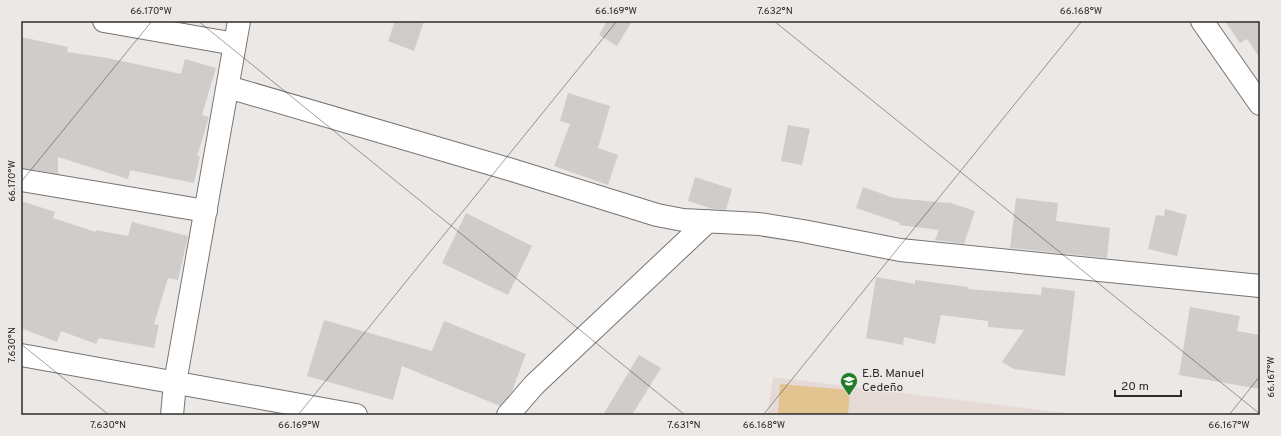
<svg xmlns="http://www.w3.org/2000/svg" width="1281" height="436" font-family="Overpass,sans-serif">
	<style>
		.built { fill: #e6dad7 }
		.green { fill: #e2c491 }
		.building { fill: #cfccca }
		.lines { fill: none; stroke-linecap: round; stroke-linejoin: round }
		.street-casing { stroke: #777473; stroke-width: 24 }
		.street { stroke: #fff; stroke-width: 22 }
		.ticks { fill: none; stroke: #2d2c2c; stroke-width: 1; stroke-opacity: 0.45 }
		.labels { text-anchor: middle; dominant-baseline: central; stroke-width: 3; stroke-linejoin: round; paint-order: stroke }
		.poi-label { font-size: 12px; fill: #2d2c2c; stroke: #ebe8e6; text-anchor: start }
		.neatline { fill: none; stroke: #2d2c2c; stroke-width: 1.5 }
		.ticks-label { font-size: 10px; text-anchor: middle; fill: #2d2c2c }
	</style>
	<rect width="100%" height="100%" fill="#ebe8e6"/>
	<path class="built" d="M 773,377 L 1082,415 L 767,415 Z"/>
	<path class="green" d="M 780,384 L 850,390 L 848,415 L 778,415 Z"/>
	<path class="building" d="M 395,21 L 424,21 L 414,51 L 388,41 Z
		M 607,21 L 632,21 L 617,46 L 599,35 Z
		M 1225,21 L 1260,21 L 1260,58 L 1247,39 L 1240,43 Z
		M 21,37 L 68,47 L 67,52 L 108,58 L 181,74 L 185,59 L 216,68 L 202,115 L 209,117 L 197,156 L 200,156 L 194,183 L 130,170 L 128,179 L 58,157 L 58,174 L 21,168 Z
		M 568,93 L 610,106 L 598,148 L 618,155 L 608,185 L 554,166 L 570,124 L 560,121 Z
		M 788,125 L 810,129 L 802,165 L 781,161 Z
		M 695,177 L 732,189 L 726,210 L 713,209 L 688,201 Z
		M 863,187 L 894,198 L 948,203 L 948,202 L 975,211 L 964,244 L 935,240 L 939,230 L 899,225 L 900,223 L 856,208 Z
		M 1016,198 L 1058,203 L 1056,221 L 1110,228 L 1107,258 L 1010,248 Z
		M 21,201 L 55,212 L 53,218 L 96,232 L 96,230 L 128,236 L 132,222 L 188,236 L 178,280 L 168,278 L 154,324 L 159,325 L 154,348 L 99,338 L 96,344 L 61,331 L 57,342 L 21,328 Z
		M 1165,209 L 1187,215 L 1177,256 L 1148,249 L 1156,215 L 1164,216 Z
		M 466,213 L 532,246 L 508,295 L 442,263 Z
		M 876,277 L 915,284 L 915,280 L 968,287 L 968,289 L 1041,295 L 1042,287 L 1075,291 L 1065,376 L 1014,369 L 1002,362 L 1024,330 L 988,327 L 988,321 L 941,315 L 935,344 L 904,337 L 903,345 L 866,338 Z
		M 1190,307 L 1240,316 L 1237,331 L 1260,335 L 1260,389 L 1179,375 Z
		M 324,320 L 432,351 L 444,321 L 526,354 L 512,391 L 500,406 L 402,366 L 393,400 L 307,376 Z
		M 639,355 L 661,368 L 632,415 L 603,415 Z"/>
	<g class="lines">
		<defs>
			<path id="street" d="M 104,21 L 235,44
				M 1202,21 L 1260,104
				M 228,87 L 512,170 L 657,215 L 683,220 L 759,224 L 803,231 L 900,250 L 1260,286
				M 21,180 L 206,211
				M 21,355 L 356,415
				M 172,415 L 175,383 L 239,21
				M 508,415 L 534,385 L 708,221"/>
		</defs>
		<use href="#street" class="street-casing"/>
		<use href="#street" class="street"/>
	</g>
	<path class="ticks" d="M 198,21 L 685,415M 774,21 L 1260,414M 21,182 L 152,21M 21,344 L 109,415M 298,415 L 617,21M 763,415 L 1082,21M 1229,415 L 1260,376"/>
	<defs>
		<symbol id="school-pin" viewBox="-11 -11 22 30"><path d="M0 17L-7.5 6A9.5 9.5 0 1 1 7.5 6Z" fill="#237a28" stroke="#ebe8e6"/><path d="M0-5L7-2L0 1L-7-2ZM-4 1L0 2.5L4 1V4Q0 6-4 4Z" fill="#fff"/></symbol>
	</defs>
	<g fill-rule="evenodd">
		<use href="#school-pin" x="839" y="371" width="20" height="27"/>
	</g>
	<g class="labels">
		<g class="poi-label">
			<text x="862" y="374">E.B. Manuel<tspan x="862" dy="14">Cedeño</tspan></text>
		</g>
	</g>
	<rect width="1281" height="436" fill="none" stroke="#ebe8e6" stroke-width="44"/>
	<path d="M1115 390v6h66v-6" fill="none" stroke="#2d2c2c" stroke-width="2"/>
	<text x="1121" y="390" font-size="12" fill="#2d2c2c" stroke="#ebe8e6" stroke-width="3" paint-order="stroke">20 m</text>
	<rect x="22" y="22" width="1237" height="392" class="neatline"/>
	<g class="ticks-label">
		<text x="151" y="14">66.170°W</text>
		<text x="616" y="14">66.169°W</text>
		<text x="775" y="14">7.632°N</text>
		<text x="1081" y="14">66.168°W</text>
		<text transform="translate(11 181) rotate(-90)" y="4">66.170°W</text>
		<text transform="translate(11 345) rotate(-90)" y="4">7.630°N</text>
		<text transform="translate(1270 377) rotate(-90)" y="4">66.167°W</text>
		<text x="108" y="428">7.630°N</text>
		<text x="299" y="428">66.169°W</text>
		<text x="684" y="428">7.631°N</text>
		<text x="764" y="428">66.168°W</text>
		<text x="1229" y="428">66.167°W</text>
	</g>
</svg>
